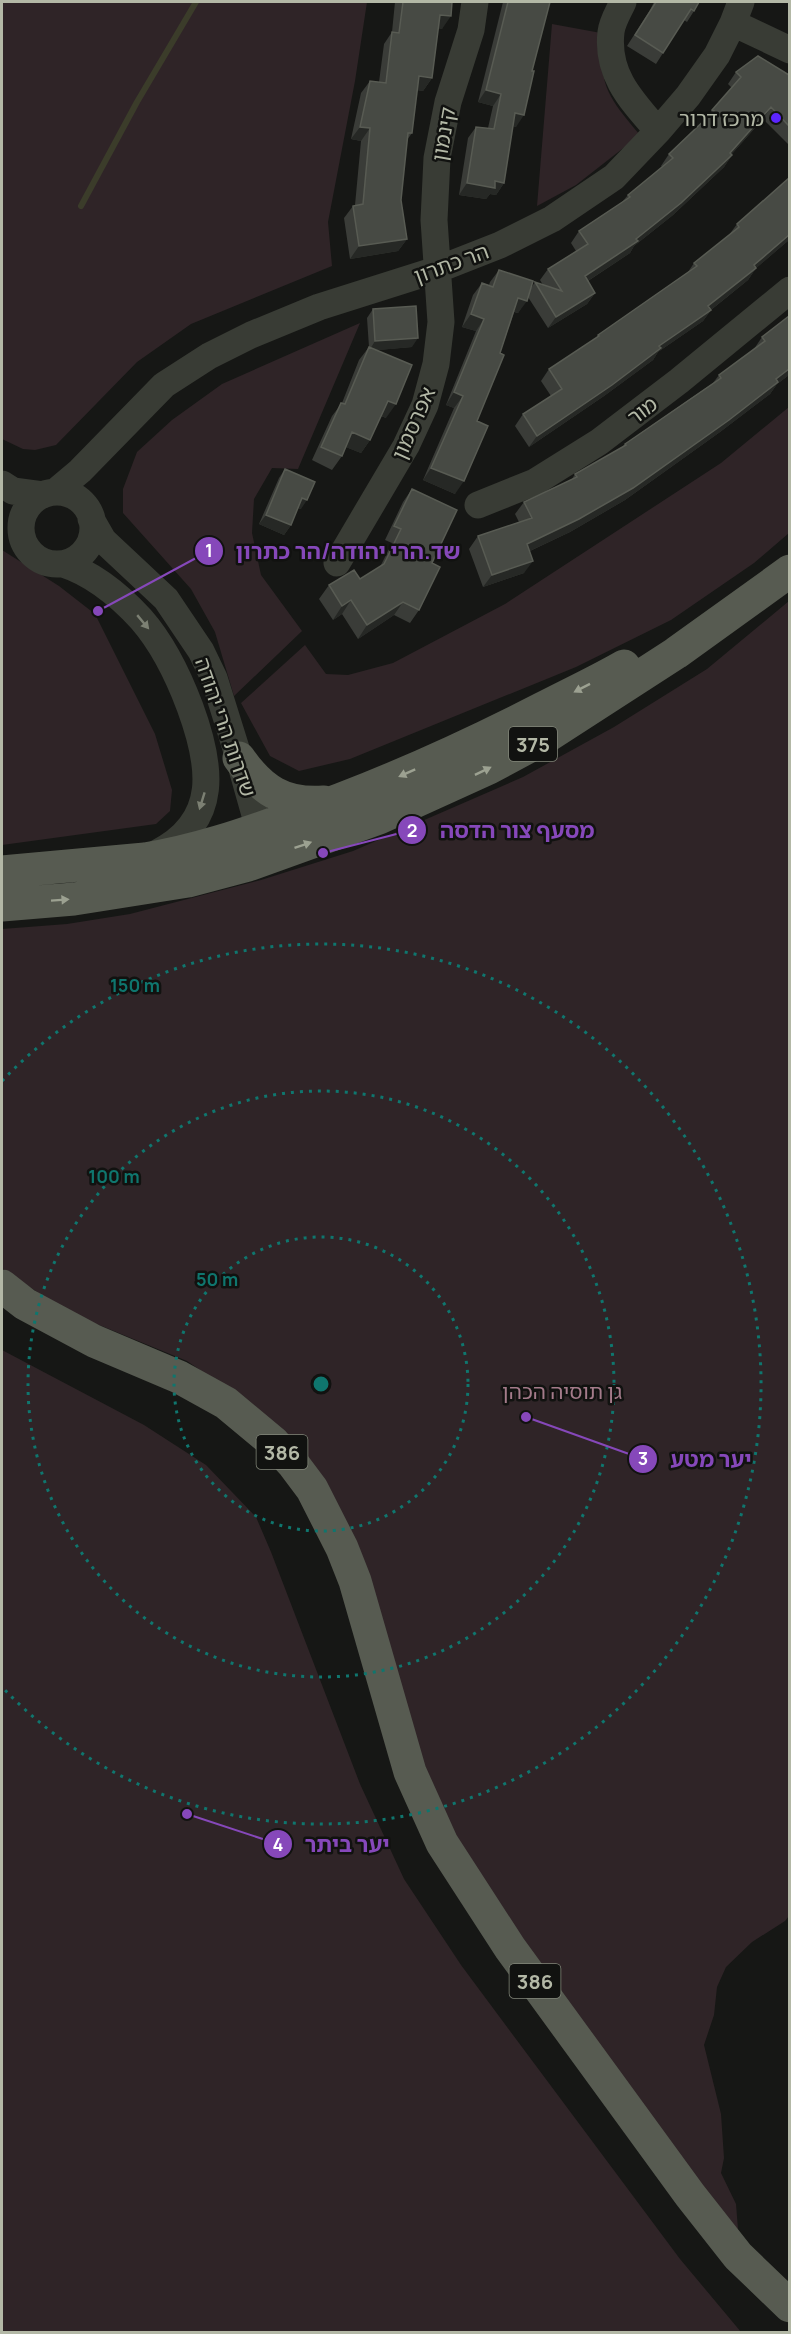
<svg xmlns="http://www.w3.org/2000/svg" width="791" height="2334" font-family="Manrope,'Noto Sans Hebrew',sans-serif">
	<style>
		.green { fill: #2f2427 }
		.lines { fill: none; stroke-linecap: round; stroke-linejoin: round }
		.stream { stroke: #3b3c2a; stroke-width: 6 }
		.minor { stroke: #393c35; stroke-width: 27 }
		.major { stroke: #575b51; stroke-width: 33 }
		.wall { fill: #3a3c38 }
		.shaded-wall { fill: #262825 }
		.building { fill: #474a44; stroke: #585b53; stroke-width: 1.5 }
		.oneway { fill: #7c8073 }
		.oneway2 { fill: #9ca191 }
		.ring { fill: none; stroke: #0f766e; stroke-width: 3; stroke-dasharray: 3 6 }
		.poi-dot { fill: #5c25fe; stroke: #111210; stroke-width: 2 }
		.labels { text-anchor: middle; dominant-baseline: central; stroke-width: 5; stroke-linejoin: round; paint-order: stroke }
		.shield { fill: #111210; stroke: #828679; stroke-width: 1.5 }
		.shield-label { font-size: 20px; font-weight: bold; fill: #b3b8a6 }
		.poi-label { font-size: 21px; fill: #b3b8a6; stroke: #111210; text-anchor: end }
		.street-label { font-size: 21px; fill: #b3b8a6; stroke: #111210 }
		.park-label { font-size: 21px; fill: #a47b8a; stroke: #111210 }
		.centre { fill: #0f766e; stroke: #111210; stroke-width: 3 }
		.ring-label { font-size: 18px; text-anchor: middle; font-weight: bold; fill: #0f766e; stroke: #111210; stroke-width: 5; stroke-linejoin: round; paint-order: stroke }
		.leader { fill: none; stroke: #8648ba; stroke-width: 2 }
		.callout-dot { fill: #8648ba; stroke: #111210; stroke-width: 2 }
		.mark-label { font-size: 18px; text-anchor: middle; font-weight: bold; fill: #fff }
		.callout-label { font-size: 22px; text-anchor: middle; font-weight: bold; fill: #8648ba; stroke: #111210; stroke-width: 5; stroke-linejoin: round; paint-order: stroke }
	</style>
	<rect width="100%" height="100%" fill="#161715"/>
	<path class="green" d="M 2,2 L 367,2 L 355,81 L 328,222 L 332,266 L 191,324 L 137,362 L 56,445 L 35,450 L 23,449 L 2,439 Z
		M 552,24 L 601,33 C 600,86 606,95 640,135 L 576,185 L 537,206 Z
		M 360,323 L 298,469 L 272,468 L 254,499 L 252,533 L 261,575 L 302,631 L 234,696 L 215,632 L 191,589 L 123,513 L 123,489 L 137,452 L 172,420 L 222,384 Z
		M 789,407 L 789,533 L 754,563 L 671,620 L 576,667 L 350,759 L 299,771 L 270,756 L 241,703 L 305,645 L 326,674 L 348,675 L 393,663 L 505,604 L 721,463 Z
		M 2,550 L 59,586 L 95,614 L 155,734 L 172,790 L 170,811 L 156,824 L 2,845 Z
		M 789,601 L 789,1916 L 785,1921 L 752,1942 L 726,1967 L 717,1987 L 714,2015 L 704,2045 L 721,2114 L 724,2158 L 721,2173 L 736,2204 L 739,2242 L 617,2076 L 439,1818 L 378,1613 L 248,1403 L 187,1361 L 65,1311 L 2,1268 L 2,929 L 67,924 L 130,914 L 261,880 L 353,851 L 523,777 L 614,727 L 707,669 Z
		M 2,1350 L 144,1425 L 206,1465 L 256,1517 L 271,1552 L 360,1784 L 404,1879 L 461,1965 L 510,2031 L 680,2259 L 741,2332 L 2,2332 Z"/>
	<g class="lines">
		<path class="stream" d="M 81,206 L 137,102 L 196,2"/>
		<path class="minor" d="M 623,2 C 619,11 612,22 611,32 C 606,75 632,101 658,131
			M 733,23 L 790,50
			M 2,484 L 13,491 L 43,495
			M 55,492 L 80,471 L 164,385 L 209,356 L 251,335 L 319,307 L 439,269 L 500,245 L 552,219 L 614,177 L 658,131 L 688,96 L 717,55 L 733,23 L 741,2
			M21 528a36 36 0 1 1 72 0a36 36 0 1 1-72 0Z
			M 478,505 L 535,482 L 599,442 L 679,381 L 790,290
			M 91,519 L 103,540 L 166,599 L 201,651 L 214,678 L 239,758 L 259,829 L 257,848
			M 337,563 L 406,446 L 425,405 L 436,364 L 441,322 L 434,220 L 437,158 L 448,102 L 471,30 L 475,2
			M 63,564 C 94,574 119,595 141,619 C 163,644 178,675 190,707 C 211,764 221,821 157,853"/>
		<path class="major" d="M 239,758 C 261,790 284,805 324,802
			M 2,872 L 145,859 C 195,851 242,835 289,818 C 377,788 461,750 543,708 C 570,694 598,681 624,666
			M 2,905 L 74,899 L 188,881 L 248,865 L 379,818 L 489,768 L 543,739 L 676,653 L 790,571
			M 2,1286 L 25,1304 L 94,1341 L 179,1377 L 226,1403 L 274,1443 L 294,1465 L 312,1489 L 342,1548 L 355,1581 L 410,1772 L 442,1843 L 510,1948 L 690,2195 L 738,2256 L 790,2306"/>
	</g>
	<path class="wall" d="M 395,2 L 452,2 L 442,29 L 438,28 L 432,78 L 423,91 L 417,90 L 412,133 L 407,140 L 401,200 L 407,239 L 398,251 L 350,259 L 344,218 L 353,206 L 355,205 L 361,141 L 351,139 L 361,93 L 370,81 L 379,82 L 384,44 L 392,32 Z
		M 503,2 L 550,2 L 516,127 L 513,126 L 504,183 L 496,195 L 490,194 L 486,199 L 459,195 L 468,138 L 476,127 L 488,128 L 493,106 L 478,102 Z
		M 654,2 L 699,2 L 694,11 L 687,22 L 684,20 L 656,64 L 627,46 L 650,10 Z
		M 736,72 L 789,75 L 789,145 L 763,119 L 731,155 L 732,155 L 724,167 L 673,215 L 634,246 L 630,253 L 588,281 L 595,293 L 587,304 L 548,328 L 528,297 L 518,313 L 514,312 L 477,421 L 455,494 L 423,480 L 454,408 L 446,405 L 476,331 L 462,327 L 473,295 L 482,283 L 489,285 L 490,282 L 499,270 L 531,288 L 535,282 L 543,285 L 540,280 L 548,269 L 576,251 L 571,243 L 579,231 L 622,202 L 628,195 L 662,167 L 661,166 L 669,154 L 706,118 L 712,110 L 732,88 L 728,84 Z
		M 737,224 L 789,240 L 756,268 L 748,280 L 711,310 L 703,321 L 658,352 L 653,360 L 604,396 L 529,447 L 515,426 L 523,414 L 551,396 L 541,381 L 549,369 L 596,339 L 598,335 L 688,272 L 694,263 L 729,235 Z
		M 373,309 L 412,347 L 377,350 L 386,418 L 381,416 L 370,440 L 361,453 L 346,447 L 342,456 L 332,470 L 312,460 L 332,416 L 342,403 L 359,360 L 369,347 L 367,318 Z
		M 789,316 L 789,375 L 777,384 L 770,394 L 720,432 L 625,500 L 570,532 L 530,551 L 524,573 L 483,587 L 469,549 L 478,536 L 519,522 L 515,514 L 524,502 L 572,479 L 575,474 L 622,447 L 625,444 L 713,383 L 719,375 L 754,349 L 762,337 Z
		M 285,469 L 301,509 L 298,508 L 291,525 L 284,535 L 259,524 L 279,478 Z
		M 412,489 L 432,563 L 419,610 L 410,623 L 394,615 L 358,639 L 342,614 L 333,620 L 319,599 L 329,585 L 360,579 L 380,567 L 392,543 L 385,540 L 403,502 Z"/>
	<path class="shaded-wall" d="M 440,15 L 451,16 L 442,29 L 431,28 Z
		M 419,76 L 432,78 L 423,91 L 410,89 Z
		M 486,90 L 501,94 L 493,106 L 478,102 Z
		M 771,107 L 763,119 L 722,165 L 730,153 Z
		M 515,113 L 524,115 L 516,127 L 507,125 Z
		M 360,127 L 370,128 L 361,141 L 351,139 Z
		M 732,155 L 724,167 L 673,215 L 634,246 L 630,253 L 577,288 L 585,276 L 636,239 Z
		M 495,181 L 504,183 L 496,195 L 490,194 L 486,199 L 459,195 L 467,183 Z
		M 789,235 L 789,240 L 754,270 L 756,268 L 748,280 L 707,313 L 711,310 L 703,321 L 658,352 L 653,360 L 604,396 L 529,447 L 537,436 L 659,346 L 708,306 Z
		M 407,239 L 398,251 L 350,259 L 359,246 Z
		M 595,293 L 587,304 L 548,328 L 556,317 Z
		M 518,298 L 527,301 L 518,313 L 510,310 Z
		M 471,314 L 484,319 L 476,331 L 462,327 Z
		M 418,338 L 412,347 L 369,351 L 375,341 Z
		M 789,369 L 789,375 L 777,384 L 770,394 L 720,432 L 625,500 L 570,532 L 519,556 L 527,544 L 776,379 Z
		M 454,392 L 463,396 L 454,408 L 446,405 Z
		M 388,401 L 396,404 L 386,418 L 379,415 Z
		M 352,432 L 370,440 L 361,453 L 343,446 Z
		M 431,468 L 464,481 L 455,494 L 423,480 Z
		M 302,498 L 307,500 L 301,509 L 296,508 Z
		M 266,515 L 291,525 L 284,535 L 259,524 Z
		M 533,561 L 524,573 L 483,587 L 492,575 Z
		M 351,600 L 342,614 L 333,620 L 342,606 Z
		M 403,602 L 394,615 L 358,639 L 367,625 Z"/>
	<path class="building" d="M 403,2 L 452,2 L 451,16 L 440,15 L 432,78 L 419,76 L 412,133 L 408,133 L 401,200 L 407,239 L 359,246 L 353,206 L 363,204 L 370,128 L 360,127 L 370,81 L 386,83 L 392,32 L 399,33 Z
		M 508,2 L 550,2 L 532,71 L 534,71 L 524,115 L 515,113 L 504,183 L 495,181 L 495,188 L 467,183 L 476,127 L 494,129 L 501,94 L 486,90 Z
		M 656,2 L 699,2 L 694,11 L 691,9 L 663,53 L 635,35 Z
		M 758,56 L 789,75 L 789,126 L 771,107 L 730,153 L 732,155 L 681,203 L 636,239 L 638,241 L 585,276 L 595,293 L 556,317 L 535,282 L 562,291 L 548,269 L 588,244 L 579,231 L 630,197 L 628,195 L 673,158 L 669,154 L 714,111 L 712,110 L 741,77 L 736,72 Z
		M 789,178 L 789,235 L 754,265 L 756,268 L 708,306 L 711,310 L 659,346 L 661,348 L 612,385 L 537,436 L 523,414 L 562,389 L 549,369 L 599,336 L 598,335 L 697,266 L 694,263 L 739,227 L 737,224 Z
		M 499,270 L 533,281 L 527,301 L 518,298 L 500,353 L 504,355 L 477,421 L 488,426 L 464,481 L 431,468 L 463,396 L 454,392 L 484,319 L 471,314 L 482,283 L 493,287 Z
		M 416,306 L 418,338 L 375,341 L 373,309 Z
		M 789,316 L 789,369 L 776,379 L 778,382 L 729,420 L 633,488 L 579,519 L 527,544 L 533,561 L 492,575 L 478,536 L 532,518 L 524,502 L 577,477 L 575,474 L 626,445 L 625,444 L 721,378 L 719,375 L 765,341 L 762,337 Z
		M 369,347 L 412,365 L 396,404 L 388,401 L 370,440 L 352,432 L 342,456 L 321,447 L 341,403 L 345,404 Z
		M 285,469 L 315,482 L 307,500 L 302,498 L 291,525 L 266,515 Z
		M 412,489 L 457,510 L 432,563 L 440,567 L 419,610 L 403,602 L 367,625 L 351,600 L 342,606 L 329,585 L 354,570 L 360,579 L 384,564 L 401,529 L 394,526 Z"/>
	<defs><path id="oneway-solid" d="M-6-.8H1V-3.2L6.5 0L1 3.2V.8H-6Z" transform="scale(1.5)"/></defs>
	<g class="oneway">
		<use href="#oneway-solid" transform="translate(143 622) rotate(50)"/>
		<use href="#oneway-solid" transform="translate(202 801) rotate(107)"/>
	</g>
	<g class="oneway2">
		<use href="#oneway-solid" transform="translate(582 688) rotate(153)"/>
		<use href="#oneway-solid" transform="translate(483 771) rotate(-26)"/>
		<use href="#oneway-solid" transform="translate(407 773) rotate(156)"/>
		<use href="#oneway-solid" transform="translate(303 845) rotate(-19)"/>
		<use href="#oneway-solid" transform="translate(60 900) rotate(-4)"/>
	</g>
	<g class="ring">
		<circle cx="321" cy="1384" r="147"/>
		<circle cx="321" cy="1384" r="293"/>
		<path d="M2 1081A440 440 0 1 1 2 1687"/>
	</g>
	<circle class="poi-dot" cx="776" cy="118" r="6"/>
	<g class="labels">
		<g class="shield">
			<rect x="509" y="727" width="48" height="34" rx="4.5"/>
			<rect x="256.5" y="1435" width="51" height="34" rx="4.5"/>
			<rect x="509.5" y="1964" width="51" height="34" rx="4.5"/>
		</g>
		<g class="shield-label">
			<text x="533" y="744">375</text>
			<text x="282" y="1452">386</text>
			<text x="535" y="1981">386</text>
		</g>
		<g class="poi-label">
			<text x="764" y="118">מרכז דרור</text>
		</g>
		<g class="street-label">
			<text transform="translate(443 134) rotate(-80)">קינמון</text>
			<text transform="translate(451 263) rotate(-20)">הר כתרון</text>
			<text transform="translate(642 410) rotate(-37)">מור</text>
			<text transform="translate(413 423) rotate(-66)">אפרסמון</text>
			<text transform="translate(226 727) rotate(71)">שדרות הרי יהודה</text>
		</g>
		<g class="park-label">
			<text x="562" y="1391">גן תוסיה הכהן</text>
		</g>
	</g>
	<circle cx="321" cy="1384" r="9" class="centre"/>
	<g class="ring-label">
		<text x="135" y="992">150 m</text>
		<text x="114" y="1183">100 m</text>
		<text x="217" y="1286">50 m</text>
	</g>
	<path class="leader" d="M98 611L209 551M323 853L412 830M526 1417L643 1459M187 1814L278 1844"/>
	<g class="callout-dot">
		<circle cx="98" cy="611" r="6"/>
		<circle cx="323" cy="853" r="6"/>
		<circle cx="526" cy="1417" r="6"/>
		<circle cx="187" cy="1814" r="6"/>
		<circle cx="209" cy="551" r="15"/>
		<circle cx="412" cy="830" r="15"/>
		<circle cx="643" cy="1459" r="15"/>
		<circle cx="278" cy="1844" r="15"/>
	</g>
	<g class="mark-label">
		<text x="209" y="557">1</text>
		<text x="412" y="837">2</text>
		<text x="643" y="1465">3</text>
		<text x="278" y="1851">4</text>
	</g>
	<g class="callout-label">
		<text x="348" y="559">שד.הרי יהודה/הר כתרון</text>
		<text x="517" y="838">מסעף צור הדסה</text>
		<text x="711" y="1467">יער מטע</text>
		<text x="347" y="1852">יער ביתר</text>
	</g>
	<rect width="791" height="2334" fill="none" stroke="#b3b8a6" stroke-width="6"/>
</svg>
